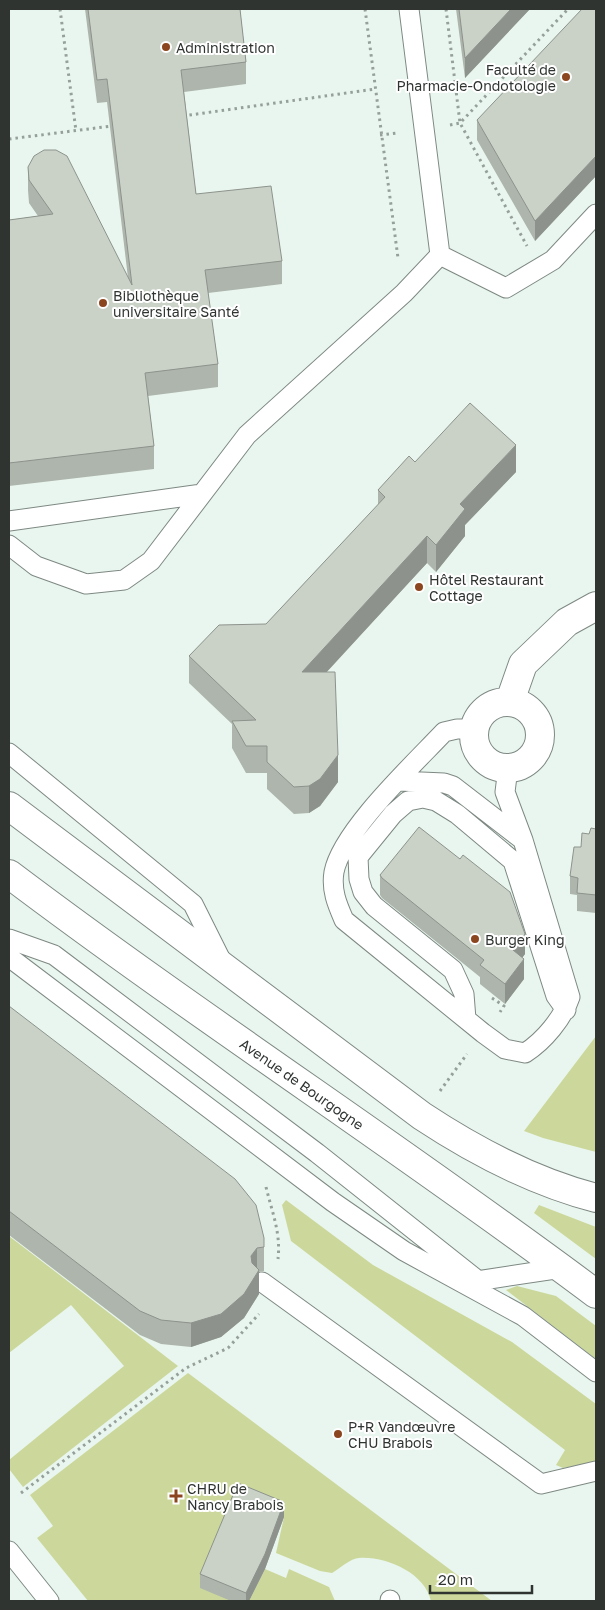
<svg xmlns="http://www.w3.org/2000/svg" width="605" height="1610" font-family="'Golos Text',sans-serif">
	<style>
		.green { fill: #ccd89b }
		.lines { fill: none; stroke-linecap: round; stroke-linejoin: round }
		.lane-casing { stroke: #7e8983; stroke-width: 21 }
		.street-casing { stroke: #7e8983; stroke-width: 30 }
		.secondary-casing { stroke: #7e8983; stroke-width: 30 }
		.path { stroke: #96a09a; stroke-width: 3; stroke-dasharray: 2.5 4; stroke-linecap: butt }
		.lane { stroke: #fff; stroke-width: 19 }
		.street { stroke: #fff; stroke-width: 28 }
		.secondary { stroke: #fff; stroke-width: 28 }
		.wall { fill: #aeb5ac }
		.shaded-wall { fill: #8d938c }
		.building { fill: #cad2c8; stroke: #8d938c }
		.poi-dot { fill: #8b451f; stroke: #fff; stroke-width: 2 }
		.labels { text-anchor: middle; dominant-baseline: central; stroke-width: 4; stroke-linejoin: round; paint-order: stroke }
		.poi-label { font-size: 14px; fill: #2f3431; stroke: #fff; text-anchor: start }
		.street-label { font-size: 14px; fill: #2f3431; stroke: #fff }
	</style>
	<rect width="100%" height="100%" fill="#e9f6ef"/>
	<path class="green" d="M 596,1036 L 596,1152 L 543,1138 L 524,1131 Z
		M 286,1200 L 373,1265 L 512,1342 L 596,1404 L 596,1462 L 563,1468 L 556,1465 L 565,1450 L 291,1241 L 282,1205 Z
		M 539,1205 L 596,1227 L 596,1259 L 534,1213 Z
		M 9,1236 L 178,1366 L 23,1487 L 9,1469 L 9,1460 L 124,1366 L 71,1305 L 9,1353 Z
		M 517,1286 L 556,1296 L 596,1326 L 596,1359 L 506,1290 Z
		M 188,1373 L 492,1601 L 431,1601 C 425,1573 386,1556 359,1558 C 351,1558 339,1569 332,1573 L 320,1571 L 276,1553 L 284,1517 L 231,1601 L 88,1601 L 37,1538 L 53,1526 L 30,1495 Z
		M 265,1569 L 286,1578 L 289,1569 L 329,1587 L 335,1601 L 249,1601 Z"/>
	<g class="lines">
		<defs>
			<path id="lane" d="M 440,255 L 506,288 L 553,260 L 596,214
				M 9,521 L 202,494
				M 9,545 L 36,566 L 86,584 L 124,580 L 151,561 L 247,435 L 404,293 L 440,255 L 409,9
				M 474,729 L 457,729 L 444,732 C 414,764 342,831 334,872 C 331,890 337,904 344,920 L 483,1033 L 505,1049 L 525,1053 C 544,1041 563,1018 570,997 L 523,840 L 505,792 L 508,768
				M 9,753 L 193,904 L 222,962
				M 399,781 L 444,783 L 453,786 L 523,840
				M 9,939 L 54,955 L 317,1153 L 481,1283
				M 9,957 L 333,1202 L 404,1251 L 523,1316 L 596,1372
				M 466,1019 L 464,994 L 453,970 L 374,906 L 363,892 L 359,879 L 358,857 L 393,814 L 408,801 L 423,798 L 436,801 L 457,814 L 513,861 L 556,996 L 566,1010
				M 262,1282 L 541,1484 L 596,1471
				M 470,1282 L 562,1268
				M 9,1551 L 49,1601
				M 390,1600 L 390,1601"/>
			<path id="street" d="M 510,701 L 523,664 L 567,622 L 596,606
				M474 735a33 33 0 1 1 66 0a33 33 0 1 1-66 0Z"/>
			<path id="secondary" d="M 9,806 L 422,1116 C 475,1151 534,1182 596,1198
				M 9,874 C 201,1019 404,1150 596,1294"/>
		</defs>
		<use href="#lane" class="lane-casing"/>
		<use href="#street" class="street-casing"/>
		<use href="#secondary" class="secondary-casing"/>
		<path class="path" d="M 60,9 L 76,131
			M 365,9 L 398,258
			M 446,9 L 460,123 L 527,246
			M 183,116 L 375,89
			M 450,125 L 460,123 L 568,9
			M 380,135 L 397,133
			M 9,139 L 112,126
			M 492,998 L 504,1006 L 500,1012
			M 440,1091 L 467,1054
			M 266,1187 C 272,1212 281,1233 278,1259
			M 21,1493 L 186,1368 L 228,1348 L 259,1314"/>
		<use href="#lane" class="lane"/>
		<use href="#street" class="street"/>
		<use href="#secondary" class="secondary"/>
	</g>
	<path class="wall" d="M 85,9 L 240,9 L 246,62 L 246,84 L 184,92 L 196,194 L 282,261 L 282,284 L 208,293 L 218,364 L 218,387 L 148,396 L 154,446 L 154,469 L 9,486 L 9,220 L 38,216 L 29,203 L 28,190 L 28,167 L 128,278 L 107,102 L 97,103 Z
		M 456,9 L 530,9 L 465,78 Z
		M 596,9 L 596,176 L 535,241 L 477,140 L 477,120 Z
		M 415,462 L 516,472 L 465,525 L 465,536 L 436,572 L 427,563 L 326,672 L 338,782 L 320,806 L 309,813 L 294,814 L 267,789 L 267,773 L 246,773 L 232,748 L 232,724 L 189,683 L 189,656 L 266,624 L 378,505 L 378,490 Z
		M 596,829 L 596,913 L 577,911 L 577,895 L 570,894 L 570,876 L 581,847 L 589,834 Z
		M 380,875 L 525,954 L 522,958 L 524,979 L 505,1004 L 480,984 L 480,977 L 382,898 L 380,895 Z
		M 9,1006 L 264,1238 L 264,1271 L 259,1272 L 259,1294 L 244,1318 L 221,1337 L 191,1347 L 161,1344 L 140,1335 L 9,1235 Z
		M 284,1517 L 265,1569 L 249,1601 L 231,1601 L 200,1588 L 200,1574 Z"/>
	<path class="shaded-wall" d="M 511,9 L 530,9 L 465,78 L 465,58 Z
		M 596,156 L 596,176 L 535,241 L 535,221 Z
		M 516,445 L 516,472 L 465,525 L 465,536 L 436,572 L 436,545 L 460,504 Z
		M 427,536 L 427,563 L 302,699 L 302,672 Z
		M 338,755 L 338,782 L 320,806 L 309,813 L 309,786 Z
		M 525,934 L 525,954 L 513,970 L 513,950 Z
		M 524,959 L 524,979 L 505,1004 L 505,984 Z
		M 257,1248 L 257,1272 L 251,1280 L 251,1256 Z
		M 259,1270 L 259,1294 L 244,1318 L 221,1337 L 191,1347 L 191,1323 Z
		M 284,1502 L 284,1517 L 265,1569 L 249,1601 L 246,1601 L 246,1593 Z"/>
	<path class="building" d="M 88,9 L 240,9 L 246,62 L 181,70 L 196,194 L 271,186 L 282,261 L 205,270 L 218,364 L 145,373 L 154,446 L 9,463 L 9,220 L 53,214 L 29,180 L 28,167 L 34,156 L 44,150 L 56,150 L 67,156 L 132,285 L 107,79 L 97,80 Z
		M 459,9 L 511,9 L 465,58 Z
		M 582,9 L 596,9 L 596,156 L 535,221 L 477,120 Z
		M 470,403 L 516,445 L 460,504 L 465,509 L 436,545 L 427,536 L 302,672 L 335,672 L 338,755 L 320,779 L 309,786 L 294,787 L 267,762 L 267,746 L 246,746 L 232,721 L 256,720 L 189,656 L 219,625 L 266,624 L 385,497 L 378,490 L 409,456 L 415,462 Z
		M 419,827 L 460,859 L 463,855 L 510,892 L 525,934 L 513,950 L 524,959 L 505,984 L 480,965 L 484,960 L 382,878 L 380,875 Z
		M 591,828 L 596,829 L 596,895 L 577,893 L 578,878 L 570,876 L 574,847 L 581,847 L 582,833 L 589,834 Z
		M 9,1006 L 235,1179 L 256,1205 L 264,1238 L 264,1247 L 257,1248 L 251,1256 L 252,1263 L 259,1270 L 244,1294 L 221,1314 L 191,1323 L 161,1320 L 140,1311 L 9,1211 Z
		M 238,1483 L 284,1502 L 265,1554 L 246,1593 L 200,1574 Z"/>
	<g class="poi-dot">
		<circle cx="166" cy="47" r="5"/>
		<circle cx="566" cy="77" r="5"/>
		<circle cx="103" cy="303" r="5"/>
		<circle cx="419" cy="587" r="5"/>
		<circle cx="475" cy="939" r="5"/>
		<circle cx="338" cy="1434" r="5"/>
		<path d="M173.5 1488.5h5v5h5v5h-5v5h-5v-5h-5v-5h5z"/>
	</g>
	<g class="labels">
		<g class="poi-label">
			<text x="176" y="47">Administration</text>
			<text x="556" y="69" text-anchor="end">Faculté de<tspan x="556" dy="16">Pharmacie-Ondotologie</tspan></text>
			<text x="113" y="295">Bibliothèque<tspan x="113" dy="16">universitaire Santé</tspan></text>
			<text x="429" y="579">Hôtel Restaurant<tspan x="429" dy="16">Cottage</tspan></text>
			<text x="485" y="939">Burger King</text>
			<text x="348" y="1426">P+R Vandœuvre<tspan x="348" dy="16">CHU Brabois</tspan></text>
			<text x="187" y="1488">CHRU de<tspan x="187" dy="16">Nancy Brabois</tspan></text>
		</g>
		<g class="street-label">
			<text transform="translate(302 1084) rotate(35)">Avenue de Bourgogne</text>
		</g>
	</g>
	<rect width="605" height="1610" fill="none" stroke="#2f3431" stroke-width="20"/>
	<path d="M430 1585v8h102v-8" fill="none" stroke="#2f3431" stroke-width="2.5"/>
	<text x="438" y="1585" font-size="15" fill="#2f3431" stroke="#ffffff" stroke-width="4" paint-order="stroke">20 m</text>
</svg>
